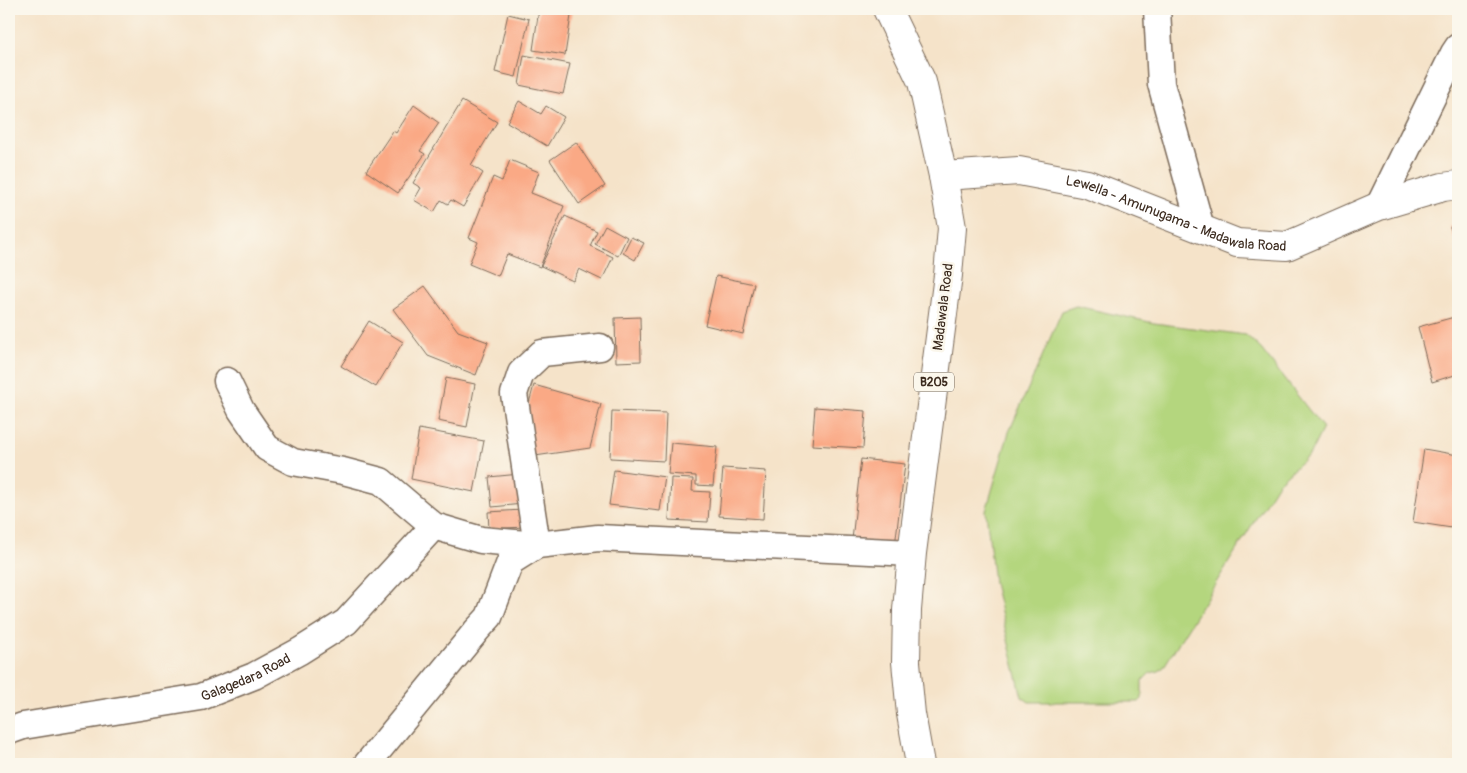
<svg xmlns="http://www.w3.org/2000/svg" width="1467" height="773" font-family="Pangolin,sans-serif">
	<style>
		.green { fill: #b4d67e; stroke: #78804e }
		.building { fill: #faa985 }
		.lines { fill: none; stroke-linecap: round; stroke-linejoin: round }
		.minor-casing { stroke: #7c6b5a; stroke-width: 29 }
		.major-casing { stroke: #7c6b5a; stroke-width: 30 }
		.minor { stroke: #fff; stroke-width: 26 }
		.major { stroke: #fff; stroke-width: 28 }
		.labels { text-anchor: middle; dominant-baseline: central; stroke-width: 5; stroke-linejoin: round; paint-order: stroke }
		.shield { fill: #fbf7ec; stroke: #75685c; stroke-width: 1 }
		.shield-label { font-size: 12px; font-weight: bold; fill: #3b2a1e }
		.street-label { font-size: 14px; fill: #3b2a1e; stroke: #fbf7ec }
	</style>
	<rect width="100%" height="100%" fill="#fbf7ec"/>
	<filter id="ink" filterUnits="userSpaceOnUse"><feTurbulence type="fractalNoise" baseFrequency=".02" numOctaves="2"/><feDisplacementMap in="SourceGraphic" scale="10" xChannelSelector="R" yChannelSelector="G"/><feConvolveMatrix kernelMatrix="1 2 1 2 8 2 1 2 1" color-interpolation-filters="sRGB"/></filter>
	<filter id="wash" filterUnits="userSpaceOnUse"><feTurbulence type="fractalNoise" baseFrequency=".0096" numOctaves="4" result="noise"/><feDisplacementMap in="SourceGraphic" scale="20" xChannelSelector="R" yChannelSelector="G"/><feGaussianBlur stdDeviation="1.12" result="paint"/><feColorMatrix in="noise" values="0 0 0 0 0 0 0 0 0 0 0 0 0 0 0 0 0 1.4 0 .05"/><feComposite in="paint" operator="in"/></filter>
	<g filter="url(#wash)">
		<rect width="100%" height="100%" fill="#f5e3c9"/>
		<path class="green" d="M 1076,306 L 1154,323 L 1246,335 L 1261,349 L 1323,428 L 1310,454 L 1278,483 L 1163,668 L 1159,671 L 1150,673 L 1142,681 L 1142,699 L 1139,702 L 1029,702 L 1022,697 L 994,583 L 986,511 L 1009,432 L 1062,311 Z"/>
		<g id="blocks">
			<path class="building" d="M 539,9 L 572,9 L 565,55 L 533,50 Z
				M 508,14 L 529,19 L 516,77 L 495,72 Z
				M 524,55 L 570,64 L 563,94 L 519,85 Z
				M 462,101 L 497,122 L 471,165 L 483,173 L 463,207 L 451,200 L 448,204 L 441,200 L 434,212 L 414,200 L 421,188 L 413,183 Z
				M 519,101 L 541,114 L 546,106 L 564,117 L 547,146 L 507,122 Z
				M 414,105 L 439,123 L 420,151 L 425,154 L 398,193 L 366,171 L 393,131 L 396,133 Z
				M 576,142 L 605,186 L 579,204 L 550,160 Z
				M 510,160 L 539,172 L 531,193 L 564,206 L 540,267 L 507,254 L 498,276 L 469,264 L 478,242 L 469,238 L 493,177 L 502,181 Z
				M 565,216 L 597,231 L 590,246 L 613,257 L 602,280 L 579,269 L 573,281 L 541,266 Z
				M 1458,223 L 1458,248 L 1450,227 Z
				M 605,225 L 627,237 L 618,256 L 595,244 Z
				M 631,237 L 644,243 L 635,260 L 623,253 Z
				M 716,276 L 754,284 L 743,334 L 705,325 Z
				M 425,286 L 458,331 L 488,342 L 476,375 L 428,356 L 393,309 Z
				M 1458,316 L 1458,374 L 1432,382 L 1418,327 Z
				M 640,317 L 641,361 L 616,362 L 615,318 Z
				M 369,321 L 403,342 L 376,387 L 341,366 Z
				M 446,378 L 475,384 L 467,427 L 438,421 Z
				M 534,385 L 601,404 L 590,448 L 528,457 L 528,407 Z
				M 815,407 L 866,411 L 863,448 L 812,445 Z
				M 612,411 L 666,413 L 664,461 L 610,458 Z
				M 419,429 L 484,441 L 474,492 L 411,479 Z
				M 671,443 L 717,447 L 713,486 L 696,485 L 696,476 L 668,474 Z
				M 1424,449 L 1458,455 L 1458,529 L 1413,522 Z
				M 861,459 L 905,464 L 895,546 L 852,540 Z
				M 723,468 L 766,471 L 763,519 L 719,516 Z
				M 614,470 L 665,477 L 660,511 L 609,505 Z
				M 520,474 L 523,504 L 492,507 L 489,477 Z
				M 671,478 L 693,479 L 692,491 L 710,492 L 708,522 L 669,520 Z
				M 523,510 L 524,527 L 489,529 L 488,512 Z"/>
		</g>
	</g>
	<g filter="url(#ink)">
		<use href="#blocks" fill-opacity="0" stroke="#7c6b5a" stroke-width="1"/>
		<g class="lines">
			<defs>
				<g id="minor">
					<path d="M 1157,9 L 1161,84 L 1201,228"/>
					<path d="M 1379,206 L 1454,53 L 1458,47"/>
					<path d="M 227,381 L 241,410 L 267,448 L 293,462 L 343,471 L 381,481 L 434,526 L 481,540 L 537,545 L 598,538 L 912,553"/>
					<path d="M 537,545 L 514,394 L 521,373 L 542,353 L 600,347"/>
					<path id="s1" d="M 9,731 L 23,726 L 201,697 L 254,676 L 300,651 L 346,622 L 434,526"/>
					<path d="M 367,764 L 477,630 L 489,617 L 510,562 L 537,545"/>
				</g>
				<g id="major">
					<path d="M 887,9 L 922,82 L 943,176 L 952,228 L 948,275 L 912,553 L 907,610 L 906,662 L 911,714 L 920,764"/>
					<path id="s2" d="M 943,176 L 1019,171 L 1087,184 L 1237,243 L 1287,246 L 1379,206 L 1443,187 L 1458,185"/>
				</g>
			</defs>
			<use href="#minor" class="minor-casing"/>
			<use href="#major" class="major-casing"/>
			<use href="#minor" class="minor"/>
			<use href="#major" class="major"/>
		</g>
	</g>
	<g class="labels">
		<rect class="shield" x="914" y="372.5" width="40" height="19" rx="4"/>
		<g class="shield-label">
			<text x="934" y="382">B205</text>
		</g>
		<g class="street-label">
			<text stroke="none"><textPath href="#s2" startOffset="240">Lewella - Amunugama - Madawala Road</textPath></text>
			<text transform="translate(943 307) rotate(-83)">Madawala Road</text>
			<text stroke="none"><textPath href="#s1" startOffset="244">Galagedara Road</textPath></text>
		</g>
	</g>
	<rect width="1467" height="773" fill="none" stroke="#fbf7ec" stroke-width="30"/>
</svg>
